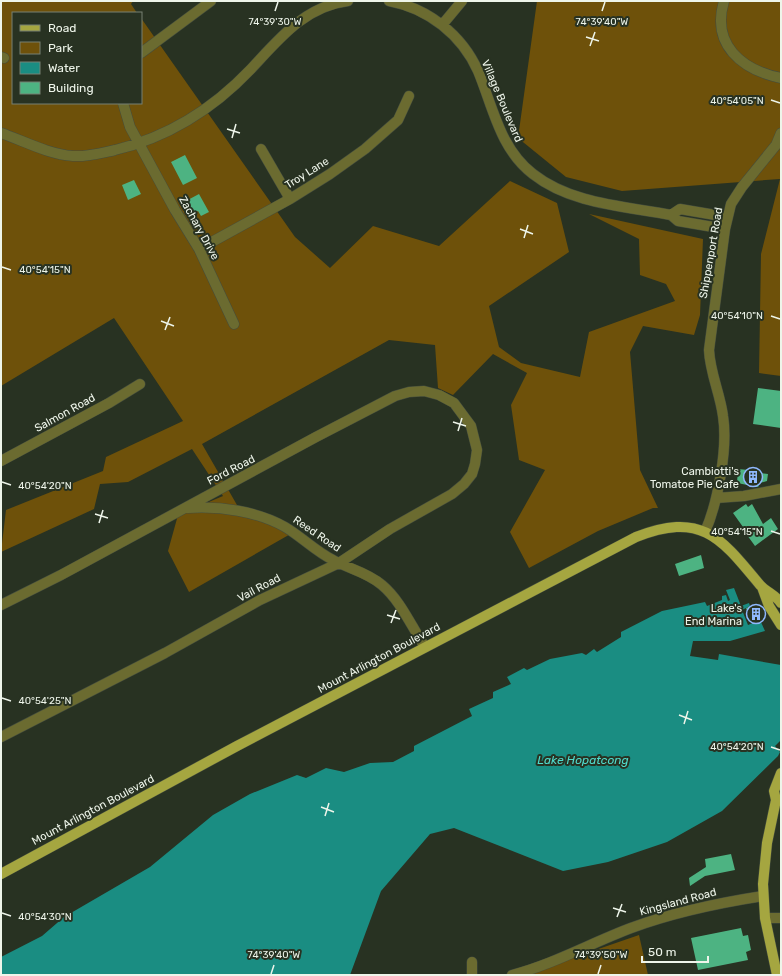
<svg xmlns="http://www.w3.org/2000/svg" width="782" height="976" font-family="Rubik,sans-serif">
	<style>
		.green { fill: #6e510a }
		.water { fill: #1a8d82 }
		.building { fill: #4db382 }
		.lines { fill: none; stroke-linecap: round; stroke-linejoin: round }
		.minor-casing { stroke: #444d3e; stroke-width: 11 }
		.major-casing { stroke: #444d3e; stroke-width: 11 }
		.minor { stroke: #6b6b30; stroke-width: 10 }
		.major { stroke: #a5a640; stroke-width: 10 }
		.ticks { fill: none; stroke: #eef5ea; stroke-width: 1.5 }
		.labels { text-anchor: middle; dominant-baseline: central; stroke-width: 4; stroke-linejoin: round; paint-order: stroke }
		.street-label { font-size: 11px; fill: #eef5ea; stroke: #283222 }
		.poi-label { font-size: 11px; fill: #eef5ea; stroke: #283222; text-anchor: end }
		.water-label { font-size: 12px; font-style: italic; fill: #50dccd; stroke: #283222 }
		.ticks-label { font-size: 10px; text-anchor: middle; fill: #eef5ea; stroke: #283222; stroke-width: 4; stroke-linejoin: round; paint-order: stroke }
	</style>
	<rect width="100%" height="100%" fill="#283222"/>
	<path class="green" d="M 1,1 L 133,1 L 131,4 L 137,13 L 13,13 L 13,103 L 141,103 L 141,18 L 295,237 L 330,268 L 373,226 L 439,246 L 510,181 L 557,203 L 569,252 L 489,306 L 499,347 L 521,363 L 580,377 L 589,332 L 675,301 L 666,284 L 640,275 L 639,239 L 589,214 L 703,239 L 700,315 L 694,335 L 643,326 L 630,352 L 640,470 L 658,508 L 653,508 L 598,531 L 529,568 L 510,532 L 545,470 L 519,460 L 511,405 L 527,373 L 493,354 L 453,395 L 438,388 L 435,345 L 389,340 L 202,444 L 241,512 L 294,532 L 189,592 L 168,551 L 178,515 L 223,496 L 192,449 L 128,482 L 100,484 L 94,509 L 1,552 L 6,510 L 103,471 L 106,457 L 183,421 L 114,318 L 1,386 Z
		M 537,1 L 781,1 L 781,376 L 759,373 L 761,254 L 780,179 L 622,191 L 566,177 L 518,138 Z
		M 639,935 L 648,975 L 523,975 Z"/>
	<path class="water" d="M 734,588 L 741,606 L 749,603 L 750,606 L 742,610 L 748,625 L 760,620 L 765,631 L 730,641 L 693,641 L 690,656 L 718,660 L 719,654 L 781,665 L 781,740 L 775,746 L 780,752 L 778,756 L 722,811 L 667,842 L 608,862 L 563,871 L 454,828 L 430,834 L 381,891 L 350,975 L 1,975 L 1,957 L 42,936 L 64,917 L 150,867 L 213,815 L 250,794 L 297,775 L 306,778 L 326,768 L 344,772 L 370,763 L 393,762 L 414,751 L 414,746 L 472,716 L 469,709 L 493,698 L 493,692 L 511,684 L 507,677 L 524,668 L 527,670 L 550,659 L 582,653 L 586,655 L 594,649 L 597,652 L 621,637 L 621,632 L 662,611 L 705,602 L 707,606 L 722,600 L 722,596 L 726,595 L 728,601 L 730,600 L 726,590 Z"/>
	<path class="building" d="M 185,155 L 197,178 L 183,185 L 171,162 Z
		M 134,180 L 141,194 L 128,200 L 122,185 Z
		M 199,194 L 209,212 L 201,216 L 198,211 L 191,214 L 184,202 Z
		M 758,388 L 781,391 L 781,428 L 753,424 Z
		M 738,469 L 759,471 L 760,473 L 768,474 L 767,481 L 760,483 L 758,487 L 737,483 Z
		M 746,504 L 748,507 L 752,504 L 763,524 L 771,518 L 778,529 L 755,546 L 747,535 L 748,534 L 733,513 Z
		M 701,555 L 704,568 L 679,576 L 675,564 Z
		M 755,605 L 757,610 L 762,608 L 765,618 L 752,623 L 746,608 Z
		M 731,854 L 735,870 L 705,876 L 690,886 L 689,878 L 706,867 L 705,859 Z
		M 741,928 L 743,936 L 748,935 L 751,950 L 746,952 L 748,960 L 698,970 L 691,938 Z"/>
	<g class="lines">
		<defs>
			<path id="minor" d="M 389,1 C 428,8 462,35 478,71 C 493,107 500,149 533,174 C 571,204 624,206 671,215 L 678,221 L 725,229
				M 724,1 C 711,45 742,70 781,78
				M 442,25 L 462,1
				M 141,53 L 211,1
				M 1,57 L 4,58
				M 123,103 L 130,127 L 175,210 L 199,249 L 234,324
				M 1,133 C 24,141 48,154 73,156 C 87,157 101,153 115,150 C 169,137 213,109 251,69 C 279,39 305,6 348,1
				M 261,149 L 290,199
				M 671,215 L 680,209 L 727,217
				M 199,249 L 290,199 L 330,174 L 365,149 L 398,120 L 409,96
				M 1,461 L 109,403 L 140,384
				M 716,498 L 744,496 L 781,489
				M 188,508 C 220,506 257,511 285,527 C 302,537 315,551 333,560 C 349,569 367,572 382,585 C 401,601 411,626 425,647
				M 705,532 C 718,502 728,448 723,416 C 720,393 710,373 709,350 L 725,229 L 731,204 L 742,187 L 776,145 L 781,133
				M 1,605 L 61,575 L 316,437 L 395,396 L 409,392 L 424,391 L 439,395 L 454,403 L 471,426 L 477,450 L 475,464 L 472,474 L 464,484 L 452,494 L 390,529 L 339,563 L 260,600 L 165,653 L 1,737
				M 765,918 L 781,918
				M 472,962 L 472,975
				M 512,975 C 554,964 591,943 631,928 C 674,912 718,903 763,896"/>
			<path id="major" d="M 762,587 L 769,606 L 781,625
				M 1,874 L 237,746 L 636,537 C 702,511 721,538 760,585 C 766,592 776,595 781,603
				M 777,975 L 765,918 L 763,884 L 767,843 L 776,800 L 774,791 L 781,773"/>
		</defs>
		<use href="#minor" class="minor-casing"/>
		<use href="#major" class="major-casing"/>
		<use href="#minor" class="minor"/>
		<use href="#major" class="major"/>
	</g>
	<path class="ticks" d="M 275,11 L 278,2M 602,11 L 605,2M 586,37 L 599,41M 590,46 L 595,32M 771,100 L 780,103M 227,129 L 240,133M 232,138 L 236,124M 520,229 L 533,234M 524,238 L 528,225M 2,267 L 11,270M 771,316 L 780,319M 161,321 L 174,326M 165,330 L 170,317M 453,422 L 466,426M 458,431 L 462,418M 2,482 L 11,485M 95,514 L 108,518M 99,523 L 103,510M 771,531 L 780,534M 387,615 L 400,619M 391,623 L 396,610M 2,698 L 11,701M 679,715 L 692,720M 684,724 L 688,711M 771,747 L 780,750M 321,807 L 334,812M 325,816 L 329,803M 613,908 L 626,912M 2,913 L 11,916M 617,917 L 622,904M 271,974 L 274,965M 598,974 L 601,965"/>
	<defs>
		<symbol id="building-ring" viewBox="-11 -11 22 22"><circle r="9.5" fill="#283222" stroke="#8fb8fd" stroke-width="1.5"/><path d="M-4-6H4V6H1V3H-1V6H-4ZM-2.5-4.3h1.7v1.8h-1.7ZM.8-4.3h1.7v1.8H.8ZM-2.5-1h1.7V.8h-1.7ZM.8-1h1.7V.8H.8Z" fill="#8fb8fd"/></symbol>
	</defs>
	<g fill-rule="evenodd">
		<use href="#building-ring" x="742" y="466" width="22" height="22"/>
		<use href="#building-ring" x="745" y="603" width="22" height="22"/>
	</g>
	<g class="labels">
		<g class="street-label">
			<text transform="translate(502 101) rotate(67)">Village Boulevard</text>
			<text transform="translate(307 173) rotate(-32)">Troy Lane</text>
			<text transform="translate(199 228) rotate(61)">Zachary Drive</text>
			<text transform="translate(711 253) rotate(-80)">Shippenport Road</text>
			<text transform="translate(65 413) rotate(-29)">Salmon Road</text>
			<text transform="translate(231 470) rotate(-27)">Ford Road</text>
			<text transform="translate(317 534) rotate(34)">Reed Road</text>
			<text transform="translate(259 588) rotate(-28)">Vail Road</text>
			<text transform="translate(379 658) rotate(-28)">Mount Arlington Boulevard</text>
			<text transform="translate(93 810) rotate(-28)">Mount Arlington Boulevard</text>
			<text transform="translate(678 902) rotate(-15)">Kingsland Road</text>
		</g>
		<g class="poi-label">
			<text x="739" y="471">Cambiotti's<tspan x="739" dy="13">Tomatoe Pie Cafe</tspan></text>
			<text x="742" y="608">Lake's<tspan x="742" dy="13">End Marina</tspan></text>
		</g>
		<g class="water-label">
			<text x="583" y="760">Lake Hopatcong</text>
		</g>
	</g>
	<g class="ticks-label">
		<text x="602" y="25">74°39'40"W</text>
		<text x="275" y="25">74°39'30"W</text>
		<text x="737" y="104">40°54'05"N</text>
		<text x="45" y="273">40°54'15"N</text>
		<text x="737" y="319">40°54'10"N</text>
		<text x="45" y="489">40°54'20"N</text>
		<text x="737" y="535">40°54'15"N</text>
		<text x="45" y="704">40°54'25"N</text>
		<text x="737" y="750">40°54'20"N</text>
		<text x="45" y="920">40°54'30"N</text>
		<text x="274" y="958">74°39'40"W</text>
		<text x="601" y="958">74°39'50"W</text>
	</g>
	<rect width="782" height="976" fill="none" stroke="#eef5ea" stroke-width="4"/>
	<rect x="12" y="12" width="130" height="92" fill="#283222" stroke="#778072"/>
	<rect x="20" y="25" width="20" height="6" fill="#a5a640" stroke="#778072"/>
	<text x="48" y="32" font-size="12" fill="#eef5ea">Road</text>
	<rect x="20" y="42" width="20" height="12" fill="#6e510a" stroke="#778072"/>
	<text x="48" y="52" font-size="12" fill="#eef5ea">Park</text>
	<rect x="20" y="62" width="20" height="12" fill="#1a8d82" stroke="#778072"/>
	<text x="48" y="72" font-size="12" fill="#eef5ea">Water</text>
	<rect x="20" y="82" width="20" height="12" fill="#4db382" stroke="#778072"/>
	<text x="48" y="92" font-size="12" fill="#eef5ea">Building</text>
	<path d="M642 956v6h66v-6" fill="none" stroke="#eef5ea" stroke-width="2"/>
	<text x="648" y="956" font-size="12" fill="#eef5ea" stroke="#283222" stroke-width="3" paint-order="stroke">50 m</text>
</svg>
